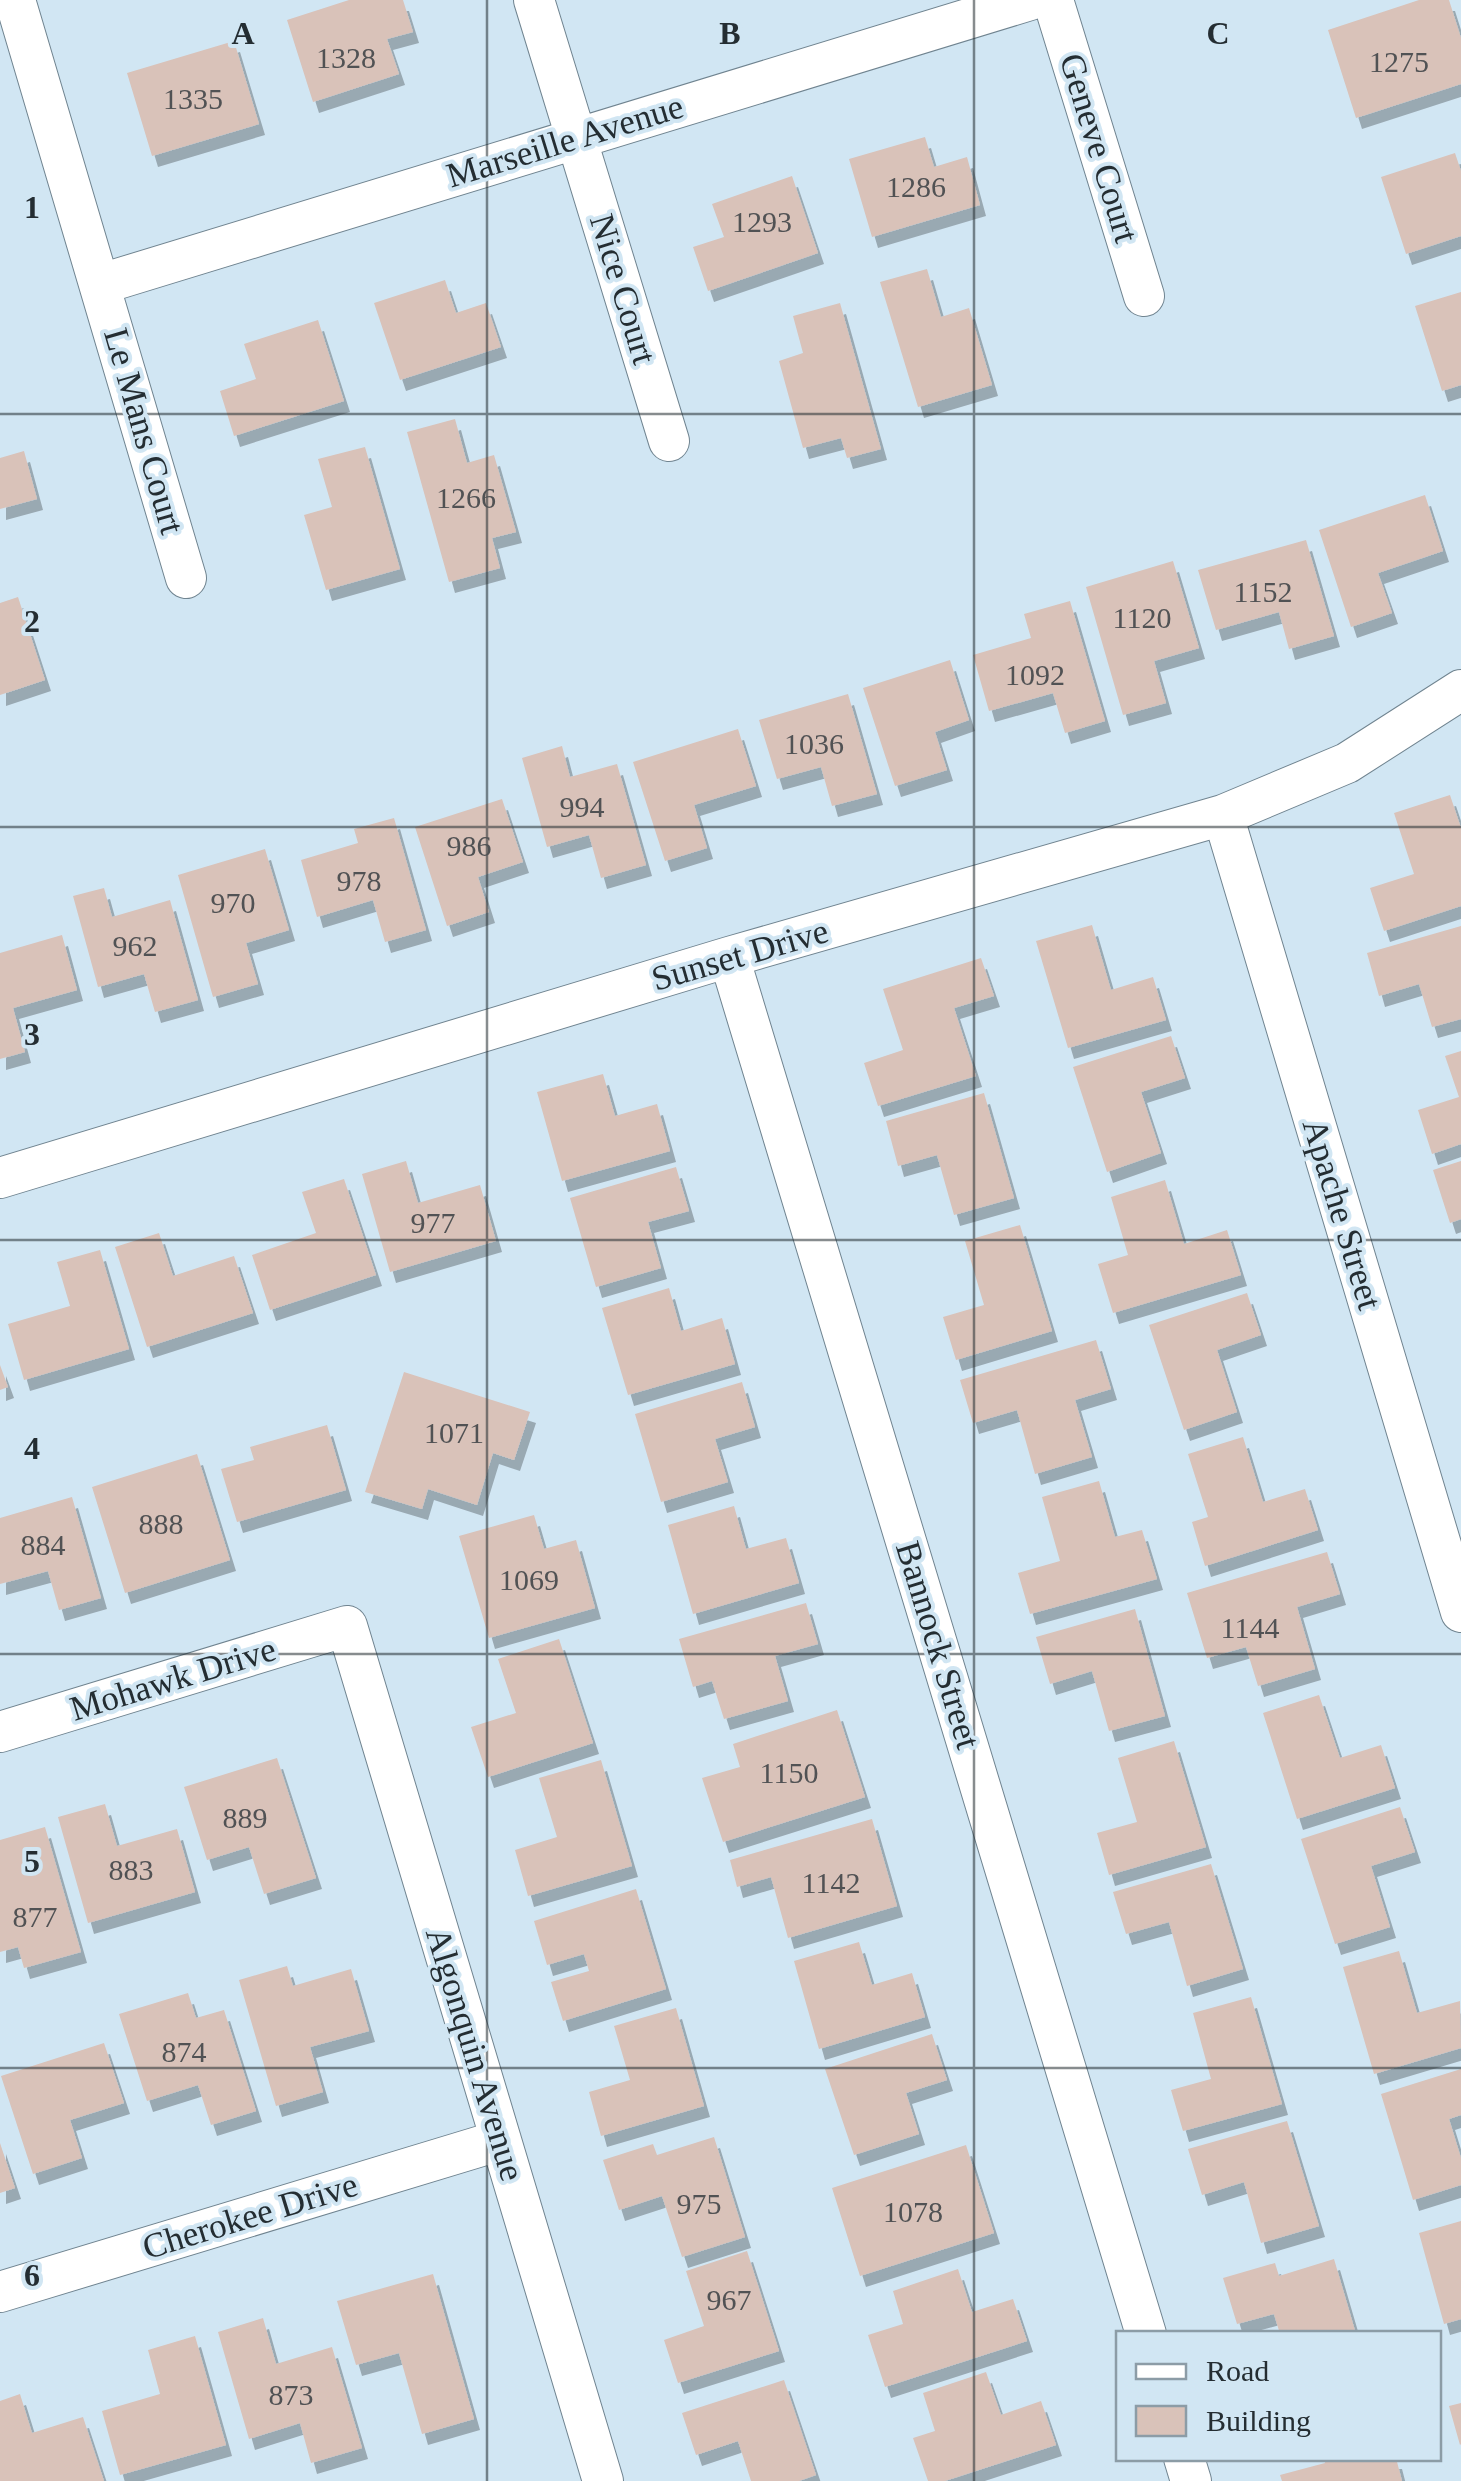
<svg xmlns="http://www.w3.org/2000/svg" width="1461" height="2481" font-family="Georgia,serif">
	<style>
		.building { fill: #d9c2b9; filter: url(#shadow) }
		.lines { fill: none; stroke-linecap: round; stroke-linejoin: round }
		.minor-casing { stroke: #708490; stroke-width: 42 }
		.minor { stroke: #fff; stroke-width: 40 }
		.grid { fill: none; stroke: #242d32; stroke-width: 2.5; stroke-opacity: 0.55 }
		.labels { text-anchor: middle; dominant-baseline: central; stroke-width: 8; stroke-linejoin: round; paint-order: stroke }
		.number-label { font-size: 30px; fill: #515254 }
		.street-label { font-size: 35px; fill: #242d32; stroke: #d1e6f3 }
		.grid-label { font-size: 32px; text-anchor: middle; font-weight: bold; fill: #242d32; stroke: #d1e6f3; stroke-width: 8; stroke-linejoin: round; paint-order: stroke }
	</style>
	<defs>
		<filter id="shadow"><feDropShadow dx="6" dy="11" stdDeviation="0" flood-color="#0004"/></filter>
	</defs>
	<rect width="100%" height="100%" fill="#d1e6f3"/>
	<path class="building" d="M 349,0 L 403,0 L 413,32 L 387,39 L 399,74 L 313,102 L 287,20 Z
		M 1419,0 L 1449,0 L 1461,38 L 1461,84 L 1356,118 L 1328,30 Z
		M 234,41 L 259,124 L 152,156 L 127,73 Z
		M 925,137 L 934,167 L 967,157 L 980,205 L 872,237 L 849,159 Z
		M 1455,153 L 1461,171 L 1461,236 L 1406,254 L 1381,177 Z
		M 792,176 L 818,253 L 708,291 L 693,247 L 724,237 L 712,204 Z
		M 927,269 L 941,317 L 969,308 L 992,385 L 918,407 L 880,282 Z
		M 445,280 L 456,313 L 486,303 L 501,347 L 400,380 L 374,303 Z
		M 1461,292 L 1461,385 L 1442,391 L 1415,306 Z
		M 840,303 L 881,449 L 847,458 L 841,438 L 803,448 L 779,361 L 803,353 L 793,316 Z
		M 318,320 L 344,401 L 234,436 L 220,391 L 256,379 L 244,344 Z
		M 455,419 L 467,463 L 494,455 L 516,532 L 492,538 L 500,568 L 449,582 L 407,432 Z
		M 365,447 L 400,569 L 326,590 L 304,515 L 332,507 L 318,459 Z
		M 24,451 L 37,499 L 0,509 L 0,458 Z
		M 1425,495 L 1443,551 L 1378,573 L 1392,613 L 1351,627 L 1319,530 Z
		M 1306,540 L 1334,636 L 1289,649 L 1279,612 L 1216,630 L 1198,570 Z
		M 1173,561 L 1199,648 L 1154,661 L 1166,703 L 1123,715 L 1086,587 Z
		M 18,597 L 45,680 L 0,695 L 0,603 Z
		M 1070,601 L 1105,721 L 1065,733 L 1053,693 L 989,711 L 973,655 L 1031,638 L 1024,614 Z
		M 950,660 L 969,720 L 935,732 L 947,770 L 895,786 L 863,688 Z
		M 848,694 L 877,794 L 832,806 L 821,767 L 777,779 L 759,720 Z
		M 738,729 L 756,786 L 694,805 L 707,848 L 665,861 L 633,762 Z
		M 562,746 L 570,777 L 617,764 L 646,865 L 601,878 L 589,835 L 547,847 L 522,758 Z
		M 1450,795 L 1461,828 L 1461,906 L 1384,931 L 1370,888 L 1414,874 L 1394,813 Z
		M 502,799 L 523,862 L 478,877 L 489,912 L 447,926 L 415,827 Z
		M 394,818 L 426,930 L 385,942 L 373,900 L 317,917 L 301,860 L 358,843 L 354,829 Z
		M 265,849 L 289,930 L 246,943 L 258,984 L 213,997 L 178,875 Z
		M 104,888 L 112,917 L 170,900 L 198,1000 L 155,1012 L 144,974 L 98,987 L 73,896 Z
		M 1092,925 L 1111,990 L 1153,977 L 1166,1020 L 1068,1048 L 1036,941 Z
		M 1461,926 L 1461,1019 L 1432,1027 L 1419,984 L 1379,996 L 1367,953 Z
		M 62,935 L 77,990 L 13,1008 L 25,1052 L 0,1059 L 0,953 Z
		M 981,958 L 994,996 L 954,1008 L 976,1076 L 878,1106 L 864,1063 L 903,1050 L 883,989 Z
		M 1171,1036 L 1185,1078 L 1141,1092 L 1161,1153 L 1107,1172 L 1073,1067 Z
		M 1461,1051 L 1461,1144 L 1432,1154 L 1418,1110 L 1459,1097 L 1445,1056 Z
		M 603,1074 L 615,1116 L 657,1104 L 670,1151 L 562,1181 L 537,1092 Z
		M 984,1093 L 1014,1198 L 954,1215 L 937,1155 L 898,1166 L 886,1121 Z
		M 406,1161 L 418,1203 L 480,1185 L 496,1241 L 390,1272 L 362,1174 Z
		M 1461,1161 L 1461,1219 L 1450,1223 L 1433,1170 Z
		M 676,1167 L 689,1211 L 648,1222 L 661,1268 L 596,1287 L 570,1198 Z
		M 344,1179 L 376,1275 L 270,1310 L 252,1255 L 316,1233 L 302,1192 Z
		M 1165,1180 L 1184,1244 L 1227,1230 L 1241,1275 L 1113,1313 L 1098,1264 L 1128,1255 L 1111,1197 Z
		M 1020,1225 L 1052,1331 L 956,1360 L 943,1317 L 984,1305 L 965,1241 Z
		M 159,1233 L 173,1276 L 234,1256 L 253,1313 L 147,1347 L 115,1247 Z
		M 100,1250 L 129,1349 L 24,1380 L 8,1324 L 70,1306 L 57,1262 Z
		M 669,1288 L 681,1331 L 722,1318 L 735,1364 L 628,1395 L 602,1308 Z
		M 1247,1293 L 1261,1335 L 1217,1350 L 1237,1412 L 1184,1430 L 1149,1325 Z
		M 1096,1340 L 1111,1389 L 1075,1400 L 1092,1457 L 1035,1474 L 1017,1410 L 973,1423 L 960,1380 Z
		M 0,1365 L 8,1387 L 0,1390 Z
		M 404,1372 L 530,1412 L 514,1460 L 493,1453 L 477,1505 L 428,1489 L 422,1509 L 365,1492 Z
		M 742,1382 L 755,1427 L 715,1439 L 728,1482 L 661,1502 L 635,1414 Z
		M 327,1425 L 346,1490 L 237,1522 L 221,1469 L 254,1460 L 250,1447 Z
		M 1243,1437 L 1263,1502 L 1305,1489 L 1318,1530 L 1205,1566 L 1192,1522 L 1208,1517 L 1188,1454 Z
		M 197,1454 L 230,1560 L 125,1593 L 92,1487 Z
		M 1099,1481 L 1115,1537 L 1142,1530 L 1157,1579 L 1030,1614 L 1018,1573 L 1060,1561 L 1042,1497 Z
		M 72,1497 L 101,1598 L 59,1610 L 48,1571 L 0,1584 L 0,1518 Z
		M 734,1506 L 746,1549 L 786,1538 L 799,1583 L 693,1614 L 668,1525 Z
		M 534,1515 L 544,1549 L 576,1540 L 595,1608 L 489,1638 L 459,1536 Z
		M 1327,1552 L 1340,1594 L 1297,1607 L 1315,1669 L 1258,1686 L 1246,1647 L 1207,1658 L 1187,1593 Z
		M 806,1603 L 818,1644 L 775,1656 L 788,1701 L 724,1719 L 712,1681 L 693,1687 L 679,1639 Z
		M 1135,1609 L 1165,1716 L 1109,1731 L 1092,1671 L 1050,1684 L 1036,1637 Z
		M 559,1639 L 593,1743 L 488,1777 L 471,1727 L 516,1713 L 498,1659 Z
		M 1319,1695 L 1340,1758 L 1381,1745 L 1395,1788 L 1297,1819 L 1263,1713 Z
		M 837,1710 L 865,1797 L 723,1842 L 702,1778 L 740,1767 L 733,1744 Z
		M 1174,1741 L 1206,1847 L 1109,1875 L 1097,1833 L 1137,1822 L 1118,1758 Z
		M 277,1758 L 316,1878 L 264,1894 L 249,1847 L 207,1860 L 184,1787 Z
		M 601,1760 L 632,1866 L 528,1896 L 515,1850 L 557,1837 L 539,1778 Z
		M 105,1804 L 117,1846 L 177,1829 L 195,1892 L 88,1923 L 58,1817 Z
		M 1400,1807 L 1415,1852 L 1371,1866 L 1390,1927 L 1335,1944 L 1301,1839 Z
		M 872,1819 L 897,1906 L 788,1938 L 771,1877 L 737,1887 L 730,1860 Z
		M 45,1827 L 81,1952 L 24,1968 L 18,1947 L 0,1952 L 0,1840 Z
		M 1211,1864 L 1243,1969 L 1187,1986 L 1169,1922 L 1126,1934 L 1113,1892 Z
		M 636,1889 L 666,1989 L 563,2021 L 551,1982 L 589,1971 L 584,1954 L 547,1965 L 534,1921 Z
		M 859,1942 L 872,1985 L 912,1973 L 925,2017 L 819,2049 L 794,1961 Z
		M 1399,1951 L 1417,2013 L 1460,2001 L 1461,2048 L 1374,2074 L 1343,1967 Z
		M 287,1966 L 293,1986 L 351,1969 L 369,2031 L 310,2047 L 323,2092 L 276,2106 L 239,1980 Z
		M 188,1993 L 196,2018 L 224,2010 L 256,2111 L 211,2125 L 198,2085 L 147,2101 L 119,2014 Z
		M 1251,1997 L 1282,2104 L 1183,2131 L 1171,2090 L 1211,2079 L 1193,2013 Z
		M 676,2008 L 704,2106 L 601,2136 L 589,2092 L 630,2080 L 614,2026 Z
		M 932,2034 L 947,2080 L 906,2093 L 919,2134 L 854,2155 L 825,2069 Z
		M 104,2043 L 124,2103 L 70,2120 L 82,2158 L 33,2174 L 1,2076 Z
		M 1461,2069 L 1461,2115 L 1449,2119 L 1461,2158 L 1461,2185 L 1413,2200 L 1381,2094 Z
		M 1287,2121 L 1319,2226 L 1261,2243 L 1244,2182 L 1202,2195 L 1188,2149 Z
		M 714,2137 L 745,2237 L 682,2257 L 662,2196 L 619,2210 L 603,2160 L 653,2144 L 657,2155 Z
		M 0,2143 L 15,2188 L 0,2193 Z
		M 966,2145 L 994,2233 L 860,2276 L 832,2188 Z
		M 1461,2221 L 1461,2319 L 1444,2324 L 1419,2233 Z
		M 747,2251 L 779,2351 L 678,2383 L 664,2340 L 704,2326 L 686,2271 Z
		M 1334,2259 L 1356,2334 L 1280,2334 L 1274,2314 L 1237,2324 L 1223,2278 L 1275,2263 L 1279,2276 Z
		M 958,2269 L 972,2312 L 1013,2299 L 1027,2341 L 885,2387 L 868,2335 L 903,2324 L 893,2291 Z
		M 433,2274 L 474,2419 L 422,2434 L 399,2353 L 356,2365 L 337,2301 Z
		M 263,2318 L 276,2364 L 332,2347 L 362,2448 L 311,2463 L 300,2423 L 249,2439 L 218,2332 Z
		M 195,2336 L 226,2445 L 120,2475 L 102,2411 L 160,2394 L 148,2350 Z
		M 986,2372 L 1001,2415 L 1041,2401 L 1056,2445 L 945,2481 L 928,2481 L 913,2438 L 935,2431 L 923,2393 Z
		M 784,2380 L 816,2475 L 799,2481 L 751,2481 L 738,2441 L 696,2455 L 682,2413 Z
		M 20,2394 L 32,2433 L 83,2417 L 104,2481 L 0,2481 L 0,2401 Z
		M 1461,2403 L 1461,2444 L 1460,2445 L 1449,2406 Z
		M 1324,2458 L 1396,2458 L 1402,2481 L 1282,2481 L 1280,2475 L 1325,2463 Z"/>
	<g class="lines">
		<defs>
			<path id="minor" d="M 15,0 L 186,578
				M 534,0 L 669,441
				M 1053,0 L 1144,296
				M 101,284 L 1030,0
				M 1223,815 L 1461,1612
				M 729,957 L 1146,2334
				M 0,1178 L 729,957 L 1223,815 L 1347,763 L 1461,690
				M 0,1732 L 347,1626 L 603,2481
				M 0,2292 L 501,2140
				M 1184,2458 L 1191,2481"/>
		</defs>
		<use href="#minor" class="minor-casing"/>
		<use href="#minor" class="minor"/>
	</g>
	<path class="grid" d="M 487,0 L 487,2481M 974,0 L 974,2481M 0,414 L 1461,414M 0,827 L 1461,827M 0,1240 L 1461,1240M 0,1654 L 1461,1654M 0,2068 L 1461,2068"/>
	<g class="labels">
		<g class="number-label">
			<text x="346" y="57">1328</text>
			<text x="1399" y="61">1275</text>
			<text x="193" y="98">1335</text>
			<text x="916" y="186">1286</text>
			<text x="762" y="221">1293</text>
			<text x="466" y="497">1266</text>
			<text x="1263" y="591">1152</text>
			<text x="1142" y="617">1120</text>
			<text x="1035" y="674">1092</text>
			<text x="814" y="743">1036</text>
			<text x="582" y="806">994</text>
			<text x="469" y="845">986</text>
			<text x="359" y="880">978</text>
			<text x="233" y="902">970</text>
			<text x="135" y="945">962</text>
			<text x="433" y="1222">977</text>
			<text x="454" y="1432">1071</text>
			<text x="161" y="1523">888</text>
			<text x="43" y="1544">884</text>
			<text x="529" y="1579">1069</text>
			<text x="1250" y="1627">1144</text>
			<text x="789" y="1772">1150</text>
			<text x="245" y="1817">889</text>
			<text x="131" y="1869">883</text>
			<text x="831" y="1882">1142</text>
			<text x="35" y="1916">877</text>
			<text x="184" y="2051">874</text>
			<text x="699" y="2203">975</text>
			<text x="913" y="2211">1078</text>
			<text x="729" y="2299">967</text>
			<text x="291" y="2394">873</text>
		</g>
		<g class="street-label">
			<text transform="translate(565 141) rotate(-17)">Marseille Avenue</text>
			<text transform="translate(1099 148) rotate(73)">Geneve Court</text>
			<text transform="translate(623 289) rotate(73)">Nice Court</text>
			<text transform="translate(144 431) rotate(74)">Le Mans Court</text>
			<text transform="translate(740 955) rotate(-16)">Sunset Drive</text>
			<text transform="translate(1342 1214) rotate(73)">Apache Street</text>
			<text transform="translate(938 1645) rotate(73)">Bannock Street</text>
			<text transform="translate(173 1679) rotate(-17)">Mohawk Drive</text>
			<text transform="translate(475 2054) rotate(73)">Algonquin Avenue</text>
			<text transform="translate(250 2216) rotate(-17)">Cherokee Drive</text>
		</g>
	</g>
	<g class="grid-label">
		<text x="243" y="44">A</text>
		<text x="730" y="44">B</text>
		<text x="1218" y="44">C</text>
		<text x="32" y="218">1</text>
		<text x="32" y="632">2</text>
		<text x="32" y="1045">3</text>
		<text x="32" y="1459">4</text>
		<text x="32" y="1872">5</text>
		<text x="32" y="2286">6</text>
	</g>
	<rect x="1116" y="2331" width="325" height="130" fill="#d1e6f3" stroke="#8c9ca6" stroke-width="2.5"/>
	<rect x="1136" y="2364" width="50" height="15" fill="#ffffff" stroke="#8c9ca6" stroke-width="2.5"/>
	<text x="1206" y="2381" font-size="30" fill="#242d32">Road</text>
	<rect x="1136" y="2406" width="50" height="30" fill="#d9c2b9" stroke="#8c9ca6" stroke-width="2.5"/>
	<text x="1206" y="2431" font-size="30" fill="#242d32">Building</text>
</svg>
